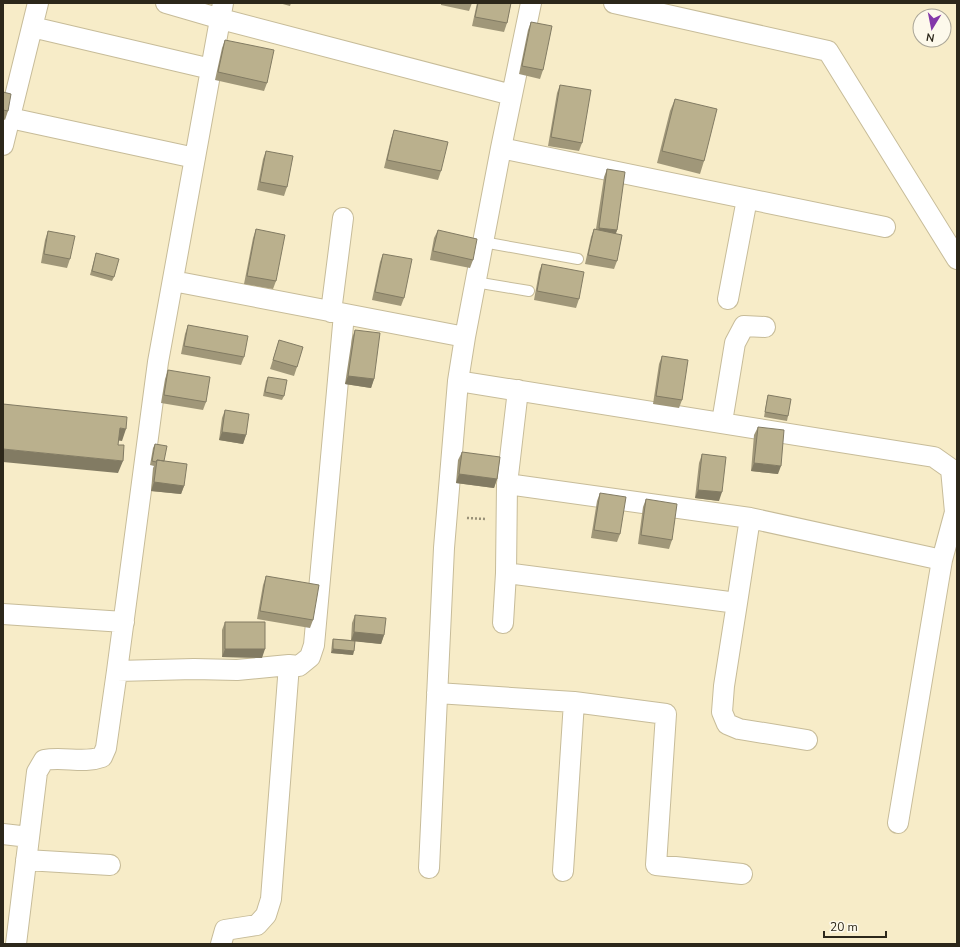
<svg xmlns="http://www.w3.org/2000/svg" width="960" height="947" font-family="'Nunito Sans',sans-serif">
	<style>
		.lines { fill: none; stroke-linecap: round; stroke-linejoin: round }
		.service-casing { stroke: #c7bc99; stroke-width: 12 }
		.minor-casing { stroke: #c7bc99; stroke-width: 22 }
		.path { stroke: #989077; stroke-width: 2.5; stroke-dasharray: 2 2; stroke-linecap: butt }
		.service { stroke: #fff; stroke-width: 10 }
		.minor { stroke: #fff; stroke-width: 20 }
		.wall { fill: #a09779 }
		.shaded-wall { fill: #827b63 }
		.building { fill: #bab08d; stroke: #827b63 }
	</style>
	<rect width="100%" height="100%" fill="#f7ecc8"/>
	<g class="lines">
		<defs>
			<path id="service" d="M 483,242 L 578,259
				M 475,282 L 529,291"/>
			<path id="minor" d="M 166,3 L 221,19 L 512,95
				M 614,3 L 828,51 L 957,259
				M 32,27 L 211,69
				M 10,118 L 195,158
				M 3,145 L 38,3
				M 501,148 L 885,227
				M 173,281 L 465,337 L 501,148 L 531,3
				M 728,299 L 747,199
				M 331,312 L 343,218
				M 458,381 L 934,457 L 951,469 L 955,512 L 942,560 L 898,823
				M 518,390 L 507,484 L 750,518 L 942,560
				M 722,422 L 735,343 L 744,326 L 765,327
				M 507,484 L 506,573 L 737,603 L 750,518
				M 737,603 L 724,686 L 722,712 L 727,724 L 739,729 L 807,740
				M 3,614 L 124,622
				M 503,623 L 506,573
				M 117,671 L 194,669 L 237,670 L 289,665
				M 437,693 L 574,702 L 666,714 L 656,865 L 742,874
				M 3,834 L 29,837
				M 26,860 L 110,865
				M 429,868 L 444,548 L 458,381 L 465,337
				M 563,871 L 574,702
				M 16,944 L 37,772 L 44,760 C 64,756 83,764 102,757 L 106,748 L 117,671 L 158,362 L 223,3
				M 221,944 L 225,930 L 257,925 L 266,915 L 271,899 L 289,665 L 299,666 L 310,657 L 314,645 L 344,314"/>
		</defs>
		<use href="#service" class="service-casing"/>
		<use href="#minor" class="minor-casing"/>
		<path class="path" d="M 467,518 L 486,519"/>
		<use href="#service" class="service"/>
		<use href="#minor" class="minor"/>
	</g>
	<path class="wall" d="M 279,3 L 291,3 L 290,6 Z
		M 441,3 L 472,3 L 469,11 L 441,5 Z
		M 477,3 L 511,3 L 507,23 L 504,32 L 472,26 Z
		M 531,22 L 543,70 L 540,79 L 519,74 L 528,30 Z
		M 225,40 L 267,83 L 264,91 L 215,80 L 222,48 Z
		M 560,85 L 582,143 L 579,151 L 548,146 L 557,93 Z
		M 3,92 L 8,111 L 5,120 L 3,119 Z
		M 675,99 L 704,161 L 700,174 L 657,163 L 670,111 Z
		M 394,130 L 441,171 L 438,180 L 384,168 L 391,139 Z
		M 266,151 L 287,187 L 284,196 L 257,190 L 263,159 Z
		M 607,169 L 617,230 L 616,233 L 617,261 L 614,269 L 585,264 L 591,237 L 594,229 L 596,229 L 604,177 Z
		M 256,229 L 276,281 L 273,289 L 244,284 L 253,238 Z
		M 438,230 L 473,260 L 470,268 L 430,260 L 434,238 Z
		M 48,231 L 70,259 L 67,268 L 41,263 L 45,240 Z
		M 96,253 L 114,277 L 112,281 L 90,275 Z
		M 383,254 L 404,298 L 401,306 L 372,300 L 380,262 Z
		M 542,264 L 579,299 L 576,308 L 534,300 L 539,272 Z
		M 188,325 L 244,357 L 241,365 L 181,354 L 185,334 Z
		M 355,330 L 374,379 L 371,388 L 345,384 L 352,338 Z
		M 279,340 L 297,367 L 294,376 L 270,369 Z
		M 662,356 L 682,400 L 679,408 L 653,404 L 659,364 Z
		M 168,370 L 206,402 L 203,410 L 161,403 L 165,379 Z
		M 268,377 L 284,396 L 282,400 L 263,396 L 266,381 Z
		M 768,395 L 788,416 L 787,421 L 764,417 L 767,399 Z
		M 225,410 L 246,435 L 243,444 L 219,440 L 222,418 Z
		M 758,427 L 778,474 L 751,471 L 754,435 Z
		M 155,444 L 164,461 L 184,486 L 181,494 L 151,491 L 153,468 L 154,466 L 150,465 L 153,448 Z
		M 462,452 L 497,479 L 494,488 L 456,483 L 458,460 Z
		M 702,454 L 719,501 L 695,498 L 699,463 Z
		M 600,493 L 620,534 L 617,542 L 591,538 L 597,501 Z
		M 646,499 L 672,540 L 669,549 L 638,544 L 643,507 Z
		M 266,576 L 313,620 L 310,628 L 257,619 L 263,585 Z
		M 355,615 L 384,635 L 381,644 L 355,641 L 353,655 L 331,653 L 332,643 L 333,639 L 351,640 L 352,623 Z
		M 225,622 L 262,658 L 222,657 L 222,630 Z"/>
	<path class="shaded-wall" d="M 599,228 L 617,230 L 614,239 L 596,236 Z
		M 348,376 L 374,379 L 371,388 L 345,384 Z
		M 120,428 L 126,429 L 122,441 L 115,440 Z
		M 222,432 L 246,435 L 243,444 L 219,440 Z
		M 3,449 L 123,461 L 118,473 L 3,462 Z
		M 754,463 L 781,466 L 778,474 L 751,471 Z
		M 459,474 L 497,479 L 494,488 L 456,483 Z
		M 154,482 L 184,486 L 181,494 L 151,491 Z
		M 698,490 L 722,492 L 719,501 L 695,498 Z
		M 354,632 L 384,635 L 381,644 L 351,641 Z
		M 225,649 L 265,649 L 262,658 L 222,657 Z
		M 333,649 L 354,651 L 353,655 L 331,653 Z"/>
	<path class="building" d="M 478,3 L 511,3 L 507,23 L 475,17 Z
		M 531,22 L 552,26 L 543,70 L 522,66 Z
		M 225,40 L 274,50 L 267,83 L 218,72 Z
		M 560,85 L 591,90 L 582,143 L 551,137 Z
		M 3,92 L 11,94 L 8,111 L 3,110 Z
		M 675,99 L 717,109 L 704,161 L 662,151 Z
		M 394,130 L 448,142 L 441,171 L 387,160 Z
		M 266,151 L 293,156 L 287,187 L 260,182 Z
		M 607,169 L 625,172 L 617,230 L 599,228 Z
		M 256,229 L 285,235 L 276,281 L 247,276 Z
		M 594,229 L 622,235 L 617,261 L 588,255 Z
		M 438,230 L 477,239 L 473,260 L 433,251 Z
		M 48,231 L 75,236 L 70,259 L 44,254 Z
		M 96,253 L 119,259 L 114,277 L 92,271 Z
		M 383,254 L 412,259 L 404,298 L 375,292 Z
		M 542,264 L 584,272 L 579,299 L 537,291 Z
		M 188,325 L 248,336 L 244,357 L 184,346 Z
		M 355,330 L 380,333 L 374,379 L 348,376 Z
		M 279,340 L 303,347 L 297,367 L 273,360 Z
		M 662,356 L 688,360 L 682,400 L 656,396 Z
		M 168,370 L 210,377 L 206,402 L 164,395 Z
		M 268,377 L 287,380 L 284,396 L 265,392 Z
		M 768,395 L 791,399 L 788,416 L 765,412 Z
		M 3,404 L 127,417 L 126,429 L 120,428 L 118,445 L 124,445 L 123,461 L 3,449 Z
		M 225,410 L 249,414 L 246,435 L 222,432 Z
		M 758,427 L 784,430 L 781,466 L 754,463 Z
		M 155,444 L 167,446 L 164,461 L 157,460 L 156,462 L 152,461 Z
		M 462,452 L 500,457 L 497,479 L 459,474 Z
		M 702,454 L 726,457 L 722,492 L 698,490 Z
		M 157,460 L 187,464 L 184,486 L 154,482 Z
		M 600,493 L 626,497 L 620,534 L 594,530 Z
		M 646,499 L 677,504 L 672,540 L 641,535 Z
		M 266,576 L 319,585 L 313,620 L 260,611 Z
		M 355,615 L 386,618 L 384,635 L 354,632 Z
		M 225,622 L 265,622 L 265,649 L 225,649 Z
		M 333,639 L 355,641 L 354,651 L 333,649 Z"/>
	<rect width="960" height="947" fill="none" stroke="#2c271a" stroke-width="8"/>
	<g transform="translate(932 28) rotate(190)"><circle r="19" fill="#fdf9eb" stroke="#a9a597"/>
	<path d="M0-3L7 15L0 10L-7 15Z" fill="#8438a9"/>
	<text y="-6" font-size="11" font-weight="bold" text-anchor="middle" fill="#2c271a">N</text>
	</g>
	<path d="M824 931v6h62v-6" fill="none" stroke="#2c271a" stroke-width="2"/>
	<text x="830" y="931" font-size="12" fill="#2c271a" stroke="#fdf9eb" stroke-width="3" paint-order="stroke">20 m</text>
</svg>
